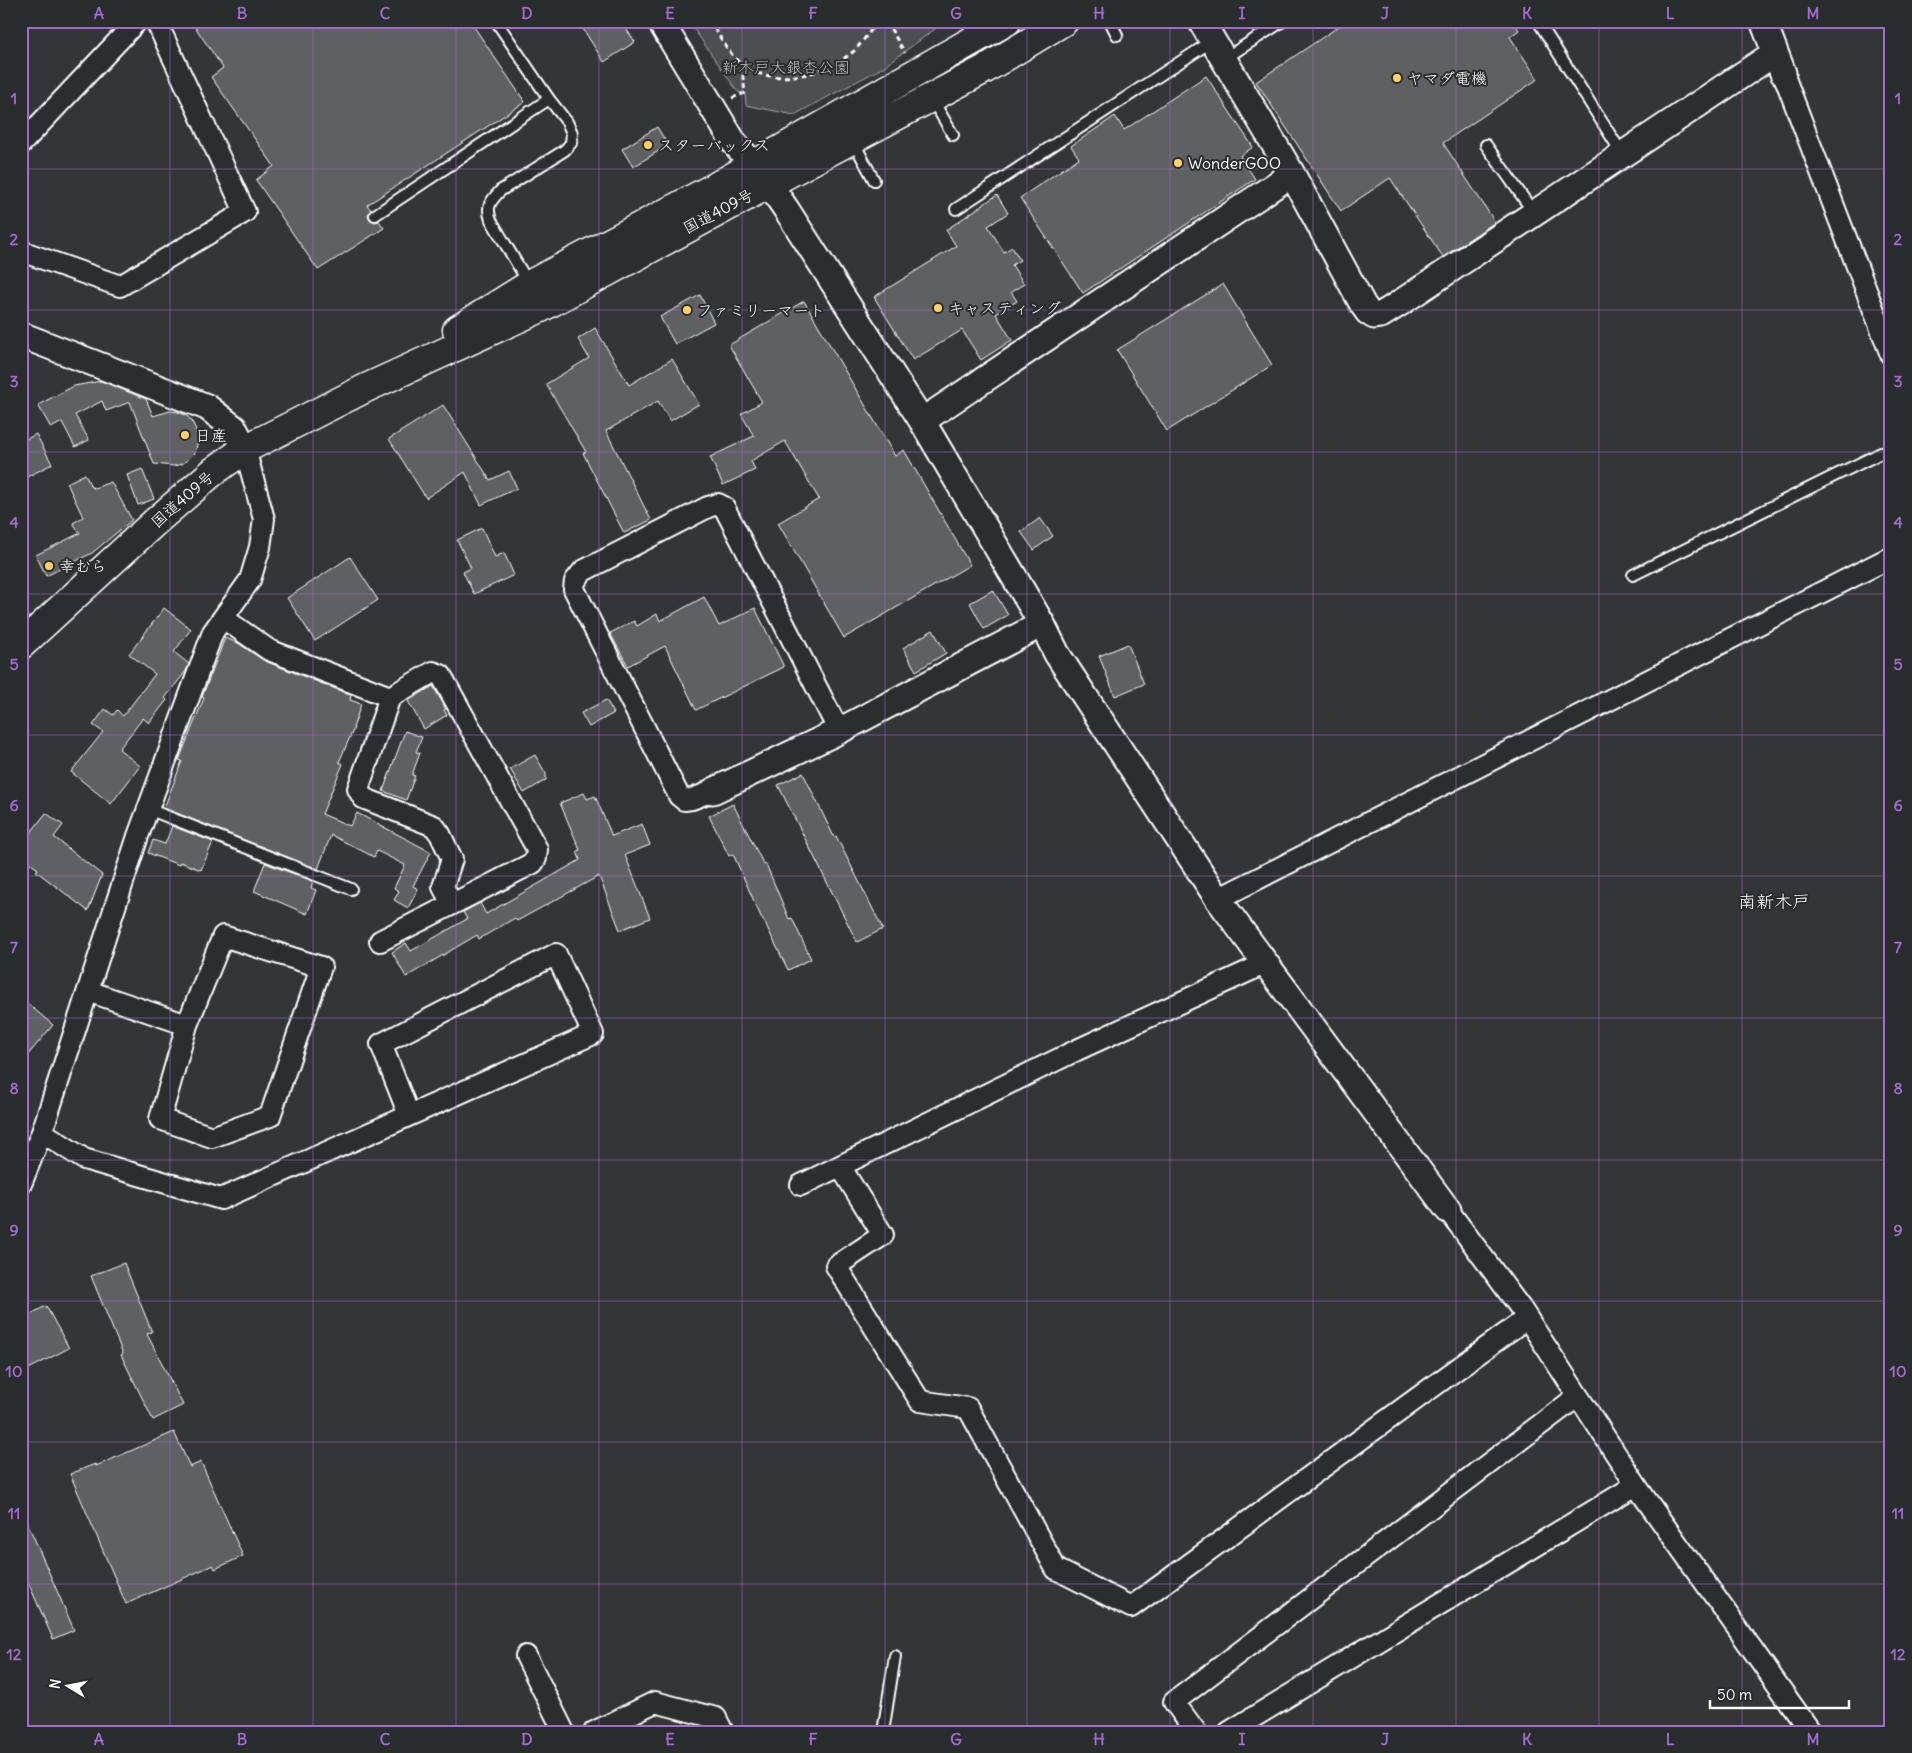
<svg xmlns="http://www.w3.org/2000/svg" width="1912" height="1753" font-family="Delius,'Klee One',sans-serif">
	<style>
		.green { fill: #4c4f50; stroke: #a6a7a8 }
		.building { fill: #5f6162; stroke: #fff }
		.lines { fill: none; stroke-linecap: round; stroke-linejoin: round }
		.service-casing { stroke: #fff; stroke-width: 14 }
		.minor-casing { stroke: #fff; stroke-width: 24 }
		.tertiary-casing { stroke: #fff; stroke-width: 29 }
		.trunk-casing { stroke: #fff; stroke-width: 31 }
		.path { stroke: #fff; stroke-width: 3; stroke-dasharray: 5 4; stroke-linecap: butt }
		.service { stroke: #2a2d2e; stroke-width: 10 }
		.minor { stroke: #2a2d2e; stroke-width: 20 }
		.tertiary { stroke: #2a2d2e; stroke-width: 25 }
		.trunk { stroke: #2a2d2e; stroke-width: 28 }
		.grid { fill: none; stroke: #a36bd2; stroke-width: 1; stroke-opacity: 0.55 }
		.poi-dot { fill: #ffd166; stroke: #2a2d2e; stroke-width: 2 }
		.labels { text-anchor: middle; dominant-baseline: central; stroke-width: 4; stroke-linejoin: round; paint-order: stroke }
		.park-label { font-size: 16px; fill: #b7b9b9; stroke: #2a2d2e }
		.poi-label { font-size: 16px; fill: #fff; stroke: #2a2d2e; text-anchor: start }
		.street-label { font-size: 16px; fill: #fff; stroke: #2a2d2e }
		.neighbourhood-label { font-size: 18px; fill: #fff; stroke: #2a2d2e }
		.neatline { fill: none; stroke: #a36bd2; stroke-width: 2 }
		.grid-label { font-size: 16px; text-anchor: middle; font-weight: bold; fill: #a36bd2 }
	</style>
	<rect width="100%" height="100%" fill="#333536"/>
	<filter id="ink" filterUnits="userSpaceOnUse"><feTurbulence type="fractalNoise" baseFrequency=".02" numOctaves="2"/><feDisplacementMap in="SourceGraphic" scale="10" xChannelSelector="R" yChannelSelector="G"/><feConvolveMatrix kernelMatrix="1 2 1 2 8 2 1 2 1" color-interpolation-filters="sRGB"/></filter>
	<g filter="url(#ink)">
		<path class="green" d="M 688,21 L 946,21 L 882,68 L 794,115 L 746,105 L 745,93 L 738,92 Z"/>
		<path class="building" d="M 191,21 L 470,21 L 525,102 L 367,205 L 371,210 L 368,215 L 370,219 L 375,222 L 379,221 L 384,228 L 318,270 L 256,180 L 274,166 L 211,77 L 223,68 Z
			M 578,21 L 621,21 L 635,42 L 604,62 Z
			M 1347,21 L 1513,21 L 1519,30 L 1510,37 L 1538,79 L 1443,143 L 1495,222 L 1443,257 L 1390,178 L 1341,211 L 1256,82 Z
			M 1206,76 L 1253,147 L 1240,156 L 1255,179 L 1083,293 L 1020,198 L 1079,158 L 1071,146 L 1115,116 L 1124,130 Z
			M 657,127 L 668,145 L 633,167 L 622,149 Z
			M 997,195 L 1008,213 L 988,226 L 1004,252 L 1012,247 L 1020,260 L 1012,265 L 1024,284 L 1011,292 L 1017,301 L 996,314 L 1012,340 L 981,360 L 962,330 L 913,360 L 874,297 L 956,246 L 946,230 Z
			M 1223,284 L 1272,365 L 1167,431 L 1117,350 Z
			M 700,295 L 714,323 L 675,344 L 660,317 Z
			M 804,301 L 895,456 L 904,450 L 970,565 L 844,638 L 778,523 L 819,499 L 785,441 L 751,461 L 755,470 L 723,485 L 710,457 L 754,436 L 741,414 L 762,402 L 729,345 Z
			M 595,328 L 629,385 L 672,359 L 699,404 L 670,421 L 658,401 L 606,431 L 651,520 L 624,533 L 583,453 L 586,452 L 546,384 L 589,358 L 578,339 Z
			M 101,381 L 146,399 L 153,416 L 170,411 L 178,412 L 186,415 L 192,421 L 199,437 L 195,453 L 189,459 L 182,464 L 174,466 L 154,464 L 130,402 L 106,411 L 102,401 L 75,415 L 89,440 L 75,447 L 62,422 L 51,428 L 38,405 L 74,386 Z
			M 443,405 L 490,480 L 509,471 L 517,488 L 481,505 L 465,472 L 426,498 L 389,439 Z
			M 36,434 L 52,464 L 21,480 L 21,442 Z
			M 142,469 L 154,499 L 138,505 L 127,475 Z
			M 85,474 L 91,487 L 94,488 L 111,482 L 132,520 L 92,553 L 46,576 L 36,555 L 80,533 L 73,523 L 83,517 L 67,483 Z
			M 1040,518 L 1053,536 L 1034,550 L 1021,532 Z
			M 482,528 L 495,557 L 504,553 L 514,575 L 474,594 L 463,572 L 471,568 L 457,540 Z
			M 350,557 L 378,600 L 315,641 L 287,598 Z
			M 993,590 L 1008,615 L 984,629 L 970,603 Z
			M 704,597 L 719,626 L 755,608 L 784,667 L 696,710 L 665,646 L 628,666 L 610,633 L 634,621 L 637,626 L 657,614 L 660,621 Z
			M 164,608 L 191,629 L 174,652 L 189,664 L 186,671 L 165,698 L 167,700 L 149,723 L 143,718 L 119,749 L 140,766 L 111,804 L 71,772 L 103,732 L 93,725 L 105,709 L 113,715 L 117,710 L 123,716 L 155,674 L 129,654 Z
			M 933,630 L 946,653 L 916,671 L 903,648 Z
			M 225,638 L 238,643 L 265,661 L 351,695 L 350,700 L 361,704 L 353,728 L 354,728 L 339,762 L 343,764 L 322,814 L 350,826 L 357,813 L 431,852 L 413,886 L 418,889 L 408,908 L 394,900 L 399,891 L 394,888 L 405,865 L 377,851 L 374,857 L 331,835 L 318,869 L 164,808 L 182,761 L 179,760 L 204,698 L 202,697 Z
			M 1128,644 L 1144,684 L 1115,696 L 1099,656 Z
			M 433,686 L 446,709 L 444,710 L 447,715 L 424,729 L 408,701 Z
			M 606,700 L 614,713 L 589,727 L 581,713 Z
			M 405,731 L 422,737 L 416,752 L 420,753 L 412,775 L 415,776 L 406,800 L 383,791 Z
			M 535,755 L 546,774 L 546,780 L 524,793 L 510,769 Z
			M 803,773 L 834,837 L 836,836 L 883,929 L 857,942 L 778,785 Z
			M 584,793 L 587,799 L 595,796 L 612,836 L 642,824 L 650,845 L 625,855 L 650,918 L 620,930 L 599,876 L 517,921 L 515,918 L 479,939 L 477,935 L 406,977 L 392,952 L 406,943 L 411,951 L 467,919 L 463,912 L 480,903 L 486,914 L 580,860 L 577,851 L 580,850 L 560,803 Z
			M 733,804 L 764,865 L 766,864 L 789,919 L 792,918 L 811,959 L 788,970 L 763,919 L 762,919 L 733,854 L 729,856 L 709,816 Z
			M 46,813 L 63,825 L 54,837 L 102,875 L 88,911 L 36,871 L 38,869 L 21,857 L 21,830 L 28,836 Z
			M 172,826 L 213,842 L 201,870 L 180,862 L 179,865 L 148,853 L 153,840 L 165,844 Z
			M 265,863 L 313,881 L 311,888 L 316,890 L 307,914 L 254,891 Z
			M 21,998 L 53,1025 L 21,1063 Z
			M 124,1263 L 152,1332 L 147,1334 L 183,1405 L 153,1420 L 121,1355 L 123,1354 L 91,1276 Z
			M 46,1306 L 69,1348 L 21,1373 L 21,1319 Z
			M 174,1432 L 190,1467 L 201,1462 L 243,1556 L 215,1569 L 213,1565 L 126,1604 L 70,1474 L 95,1464 L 96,1466 Z
			M 21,1508 L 74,1630 L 53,1639 L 21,1566 Z"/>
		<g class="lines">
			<defs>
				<path id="service" d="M 496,21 L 549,99 L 567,122 L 572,133 L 571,143 L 565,150 L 500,191 C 490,202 486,206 491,220 L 529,284
					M 1110,21 L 1117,35
					M 1538,21 L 1623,155
					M 1224,59 L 1283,21
					M 932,99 L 953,135
					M 853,141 L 874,180
					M 1486,145 L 1534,213
					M 956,209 L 1212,41
					M 375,215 L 549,99
					M 1633,575 L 1891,448
					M 148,809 L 351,889
					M 883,1732 L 895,1656"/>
				<path id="minor" d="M 1783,73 L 1891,355
					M 21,144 L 137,21
					M 21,251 L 120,286 L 245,212 L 156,21
					M 223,618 L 269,650 L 390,697
					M 713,791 L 692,799 L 684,800 L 679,796 L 574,589 L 575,581 L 583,571 L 708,507 L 718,504 L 724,507 L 839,731
					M 1218,899 L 1891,557
					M 380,941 L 533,863 L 536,858 L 537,849 L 441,675 L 433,672 L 390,697 L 358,789 L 363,798 L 434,826 L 440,834 L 452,859 L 443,887 L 452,904
					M 88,991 L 187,1025 L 160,1119 L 212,1137 L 270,1116 L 321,967 L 223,936 L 187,1025
					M 42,1132 L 84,1159 L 221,1199 L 593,1034 L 556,954 L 381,1044 L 409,1115
					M 840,1166 L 883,1235 L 836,1266 L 920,1401 L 968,1408 L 1056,1569 L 1131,1607 L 1527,1318
					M 21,1184 L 42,1132 L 138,836 L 213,632 L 250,580 L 260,547 L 264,519 L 245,449
					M 801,1185 L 1077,1050 L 1264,964
					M 1448,1210 L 1522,1310 L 1640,1491 L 1811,1732
					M 526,1656 L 564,1732
					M 594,1732 L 655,1702 L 716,1718 L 723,1732
					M 1196,1732 L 1174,1702 L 1578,1396
					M 1229,1732 L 1636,1485"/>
				<path id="tertiary" d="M 660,21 L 733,141 L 769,184 L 788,212 L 922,421 L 1042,624 L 1057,654 L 1218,899 L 1448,1210
					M 1201,21 L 1292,174 L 1363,305 L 1368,312 L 1374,316 L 1381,315 L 1397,305 L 1766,59 L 1776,56
					M 1763,21 L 1783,73
					M 21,335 L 207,407 L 234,428 L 245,449
					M 922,421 L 1292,174
					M 713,791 L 839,731 L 1042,624"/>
				<path id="trunk" d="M 457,330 L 529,285 L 713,188 L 1007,21
					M 21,645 L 155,522 L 214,471 L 245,449 L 366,388 L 541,308 L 806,164 L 985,69 L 1064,21"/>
			</defs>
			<use href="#service" class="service-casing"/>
			<use href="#minor" class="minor-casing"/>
			<use href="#tertiary" class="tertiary-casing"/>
			<use href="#trunk" class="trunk-casing"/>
			<path class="path" d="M 710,21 C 720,36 730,57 745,67 C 776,87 827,74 854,51 C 863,42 870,30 879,21
				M 886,21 L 905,53
				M 732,98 L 745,93 L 742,71 L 744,66"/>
			<use href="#service" class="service"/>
			<use href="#minor" class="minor"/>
			<use href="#tertiary" class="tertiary"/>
			<use href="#trunk" class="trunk"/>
		</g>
	</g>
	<path class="grid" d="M 170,21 L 170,1732M 313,21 L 313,1732M 456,21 L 456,1732M 599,21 L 599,1732M 742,21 L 742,1732M 885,21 L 885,1732M 1027,21 L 1027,1732M 1170,21 L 1170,1732M 1313,21 L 1313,1732M 1456,21 L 1456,1732M 1599,21 L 1599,1732M 1742,21 L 1742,1732M 21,169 L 1891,169M 21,310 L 1891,310M 21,452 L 1891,452M 21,594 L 1891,594M 21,735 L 1891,735M 21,876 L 1891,876M 21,1018 L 1891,1018M 21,1160 L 1891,1160M 21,1301 L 1891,1301M 21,1442 L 1891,1442M 21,1584 L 1891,1584"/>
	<g class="poi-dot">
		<circle cx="1397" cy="78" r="5"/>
		<circle cx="648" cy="145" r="5"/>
		<circle cx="1178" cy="163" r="5"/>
		<circle cx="938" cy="308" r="5"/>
		<circle cx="687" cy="310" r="5"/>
		<circle cx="185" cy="435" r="5"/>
		<circle cx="49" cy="566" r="5"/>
	</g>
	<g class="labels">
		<g class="park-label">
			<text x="786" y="67">新木戸大銀杏公園</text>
		</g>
		<g class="poi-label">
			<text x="1407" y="78">ヤマダ電機</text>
			<text x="658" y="145">スターバックス</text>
			<text x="1188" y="163">WonderGOO</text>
			<text x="948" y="308">キャスティング</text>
			<text x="697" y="310">ファミリーマート</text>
			<text x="195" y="435">日産</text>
			<text x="59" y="566">幸むら</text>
		</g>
		<g class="street-label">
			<text transform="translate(718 211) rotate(-28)">国道409号</text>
			<text transform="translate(182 499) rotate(-41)">国道409号</text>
		</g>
		<g class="neighbourhood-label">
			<text x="1774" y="901">南新木戸</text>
		</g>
	</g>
	<rect width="1912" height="1753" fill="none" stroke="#2a2d2e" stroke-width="55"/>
	<g transform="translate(68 1686) rotate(280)" stroke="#2a2d2e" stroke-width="4" paint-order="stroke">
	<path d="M0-4L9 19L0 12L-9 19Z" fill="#ffffff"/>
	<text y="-8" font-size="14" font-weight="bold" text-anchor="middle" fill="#ffffff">N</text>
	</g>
	<path d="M1710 1700v8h139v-8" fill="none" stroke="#ffffff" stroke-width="2.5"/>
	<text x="1717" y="1700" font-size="15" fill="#ffffff" stroke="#2a2d2e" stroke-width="4" paint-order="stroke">50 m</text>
	<rect x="28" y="28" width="1856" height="1698" class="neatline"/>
	<g class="grid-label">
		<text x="99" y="19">A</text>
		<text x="242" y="19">B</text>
		<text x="385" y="19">C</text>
		<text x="527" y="19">D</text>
		<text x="670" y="19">E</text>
		<text x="813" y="19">F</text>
		<text x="956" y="19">G</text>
		<text x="1099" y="19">H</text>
		<text x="1242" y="19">I</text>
		<text x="1385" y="19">J</text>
		<text x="1527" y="19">K</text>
		<text x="1670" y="19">L</text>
		<text x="1813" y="19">M</text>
		<text x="14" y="104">1</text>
		<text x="1898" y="104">1</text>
		<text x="14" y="245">2</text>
		<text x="1898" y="245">2</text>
		<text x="14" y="387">3</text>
		<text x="1898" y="387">3</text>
		<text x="14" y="528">4</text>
		<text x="1898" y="528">4</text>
		<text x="14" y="670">5</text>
		<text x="1898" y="670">5</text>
		<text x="14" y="811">6</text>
		<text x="1898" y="811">6</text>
		<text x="14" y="953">7</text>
		<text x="1898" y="953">7</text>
		<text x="14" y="1094">8</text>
		<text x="1898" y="1094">8</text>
		<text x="14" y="1236">9</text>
		<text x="1898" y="1236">9</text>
		<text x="14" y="1377">10</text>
		<text x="1898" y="1377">10</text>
		<text x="14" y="1519">11</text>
		<text x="1898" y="1519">11</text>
		<text x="14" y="1660">12</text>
		<text x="1898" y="1660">12</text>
		<text x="99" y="1745">A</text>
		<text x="242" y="1745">B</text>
		<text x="385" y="1745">C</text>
		<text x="527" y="1745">D</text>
		<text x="670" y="1745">E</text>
		<text x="813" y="1745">F</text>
		<text x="956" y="1745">G</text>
		<text x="1099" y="1745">H</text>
		<text x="1242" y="1745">I</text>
		<text x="1385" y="1745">J</text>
		<text x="1527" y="1745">K</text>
		<text x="1670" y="1745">L</text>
		<text x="1813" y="1745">M</text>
	</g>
</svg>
